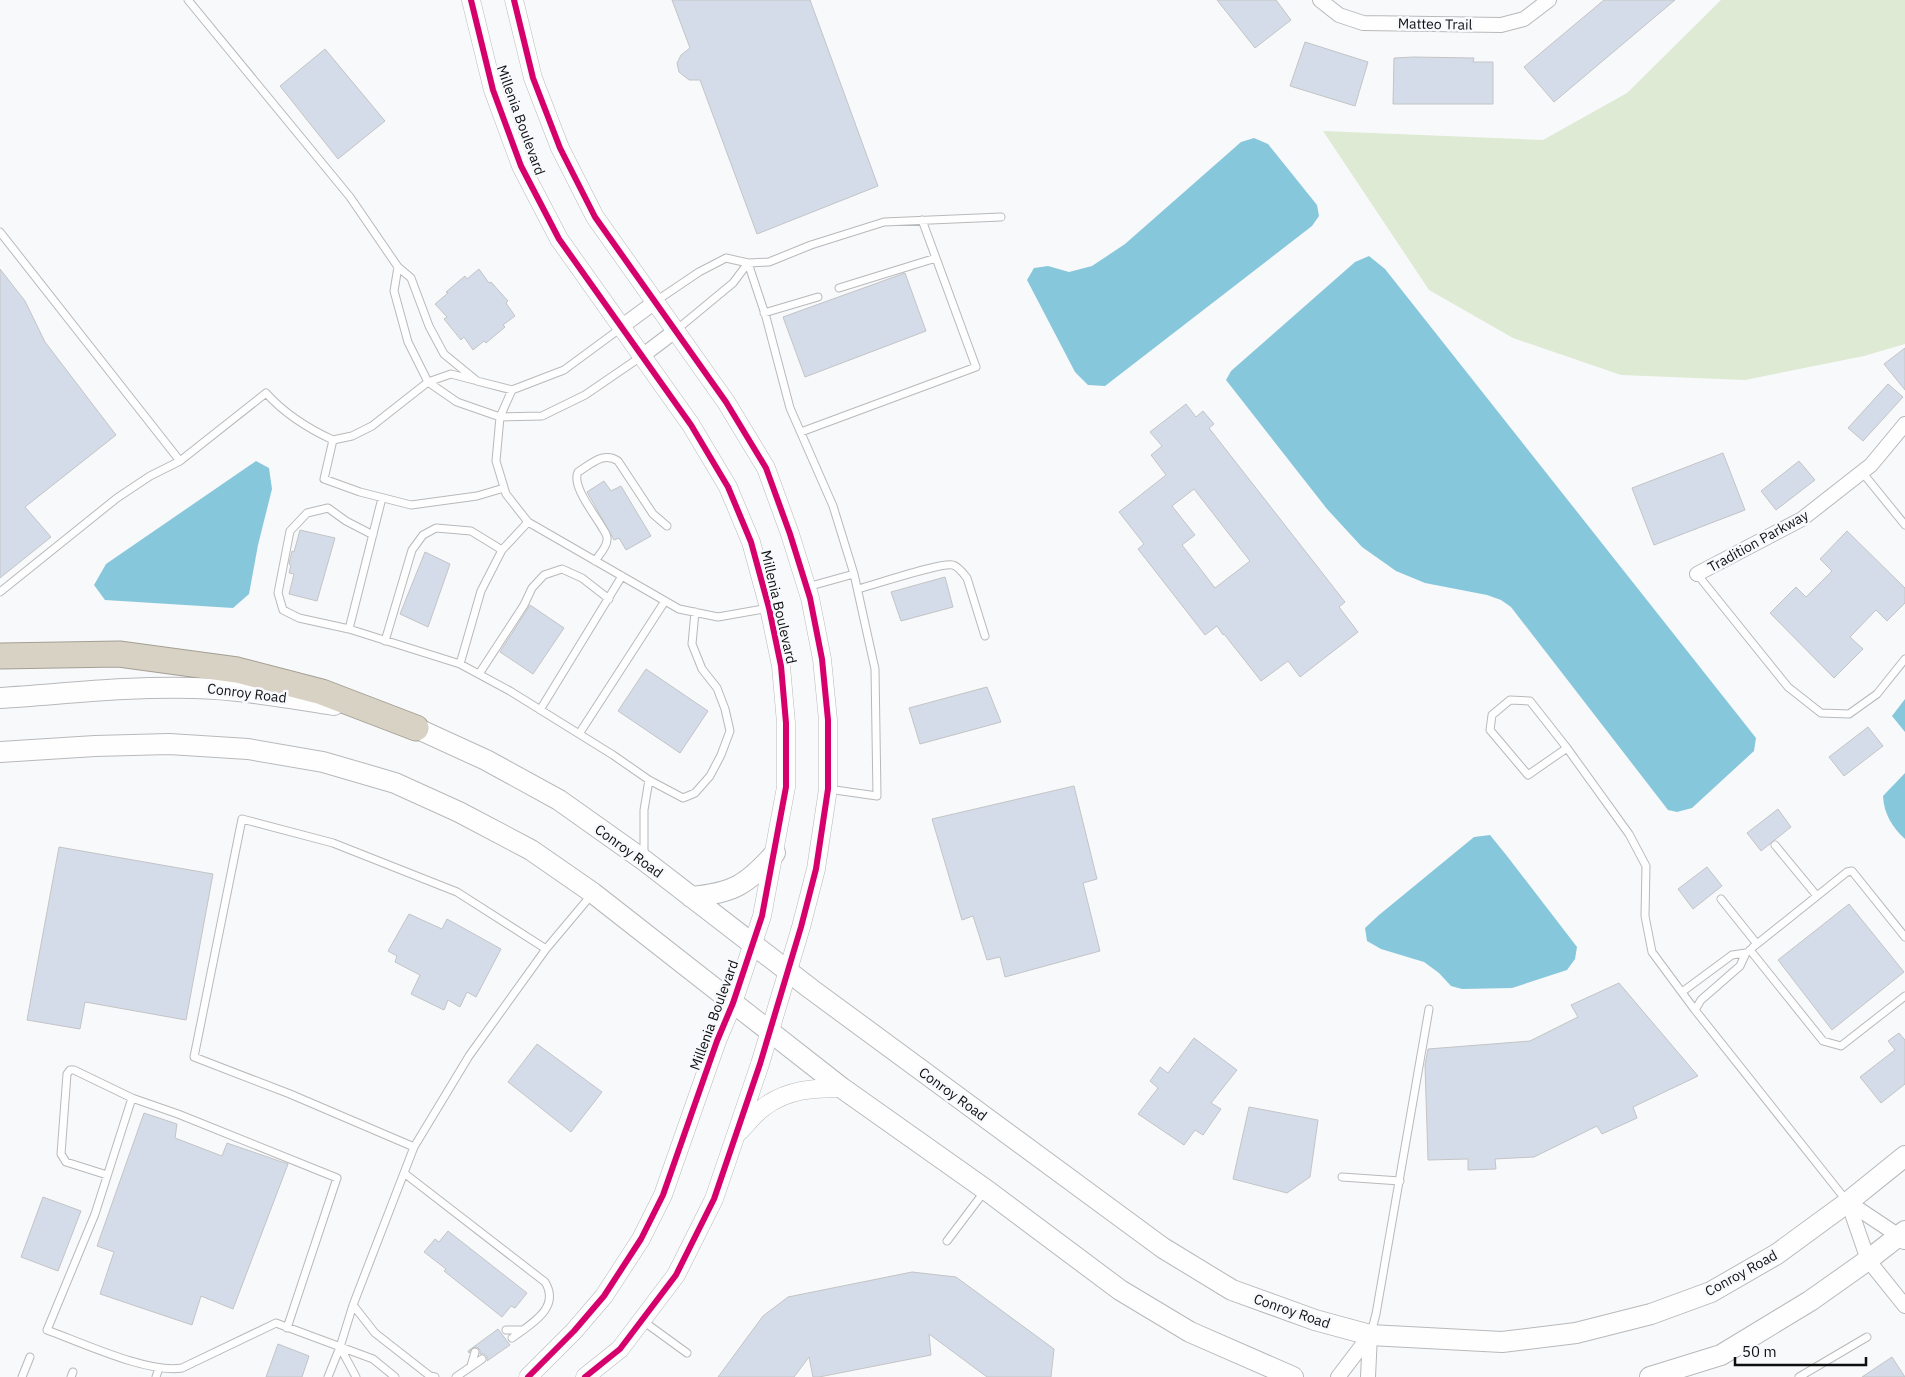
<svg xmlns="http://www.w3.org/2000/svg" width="1905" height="1377" font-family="'IBM Plex Sans',sans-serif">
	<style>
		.green { fill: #deead3 }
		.water { fill: #87c7db }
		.building { fill: #d5dce9; stroke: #c3c4c5; fill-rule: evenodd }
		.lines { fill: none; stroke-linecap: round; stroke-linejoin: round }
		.service-casing { stroke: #b8b9bb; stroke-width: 9 }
		.minor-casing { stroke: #b8b9bb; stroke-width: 16 }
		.tertiary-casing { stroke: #b8b9bb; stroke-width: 19 }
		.secondary-casing { stroke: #b8b9bb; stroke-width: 22 }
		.motorway-casing { stroke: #a49f94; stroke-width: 27 }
		.service { stroke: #fefefe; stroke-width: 7 }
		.minor { stroke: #fefefe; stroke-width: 14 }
		.tertiary { stroke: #fefefe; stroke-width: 18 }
		.secondary { stroke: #fefefe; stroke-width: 20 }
		.motorway { stroke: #d8d2c5; stroke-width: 25 }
		.cycleway-casing { stroke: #f7f9fc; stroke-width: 9 }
		.cycleway { stroke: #d6006c; stroke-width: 6 }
		.labels { text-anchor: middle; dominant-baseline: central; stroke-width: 5; stroke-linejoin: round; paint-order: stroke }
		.street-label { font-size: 14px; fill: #0e0f0f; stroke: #f7f9fc }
	</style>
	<rect width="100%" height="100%" fill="#f8f9fb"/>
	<path class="green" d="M 1721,0 L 1905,0 L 1905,344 L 1864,356 L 1745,380 L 1621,375 L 1513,338 L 1429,290 L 1323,131 L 1543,140 L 1627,93 Z"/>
	<path class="water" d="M 1254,138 L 1268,144 L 1317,205 L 1319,216 L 1312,226 L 1105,386 L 1088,385 L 1075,372 L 1027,280 L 1034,268 L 1048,266 L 1069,272 L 1092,266 L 1125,244 L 1241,142 Z
		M 1369,256 L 1385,269 L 1756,738 L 1754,751 L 1692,808 L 1677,812 L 1668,810 L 1511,607 L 1501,600 L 1487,595 L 1425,583 L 1396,571 L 1362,547 L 1327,509 L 1226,380 L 1231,371 L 1355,262 Z
		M 256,461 L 269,468 L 272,489 L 258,545 L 249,594 L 233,608 L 105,600 L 94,585 L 106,564 Z
		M 1905,699 L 1905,732 L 1892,716 Z
		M 1905,773 L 1905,839 C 1892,827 1884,814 1883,796 Z
		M 1490,835 L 1507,856 L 1577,947 L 1575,959 L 1567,970 L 1512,988 L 1462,989 L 1451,986 L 1439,973 L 1424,962 L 1381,949 L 1367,941 L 1365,928 L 1379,915 L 1474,837 Z"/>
	<path class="building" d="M 672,0 L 810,0 L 878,186 L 757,234 L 700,80 L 689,80 L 679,72 L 677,63 L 681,55 L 690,48 Z
		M 1217,0 L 1276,0 L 1291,20 L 1255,48 Z
		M 1604,0 L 1675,0 L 1554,102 L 1524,67 Z
		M 1305,42 L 1368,62 L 1355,106 L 1290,86 Z
		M 325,49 L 385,121 L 338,159 L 280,86 Z
		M 1413,57 L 1474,58 L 1473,62 L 1493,62 L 1493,104 L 1393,104 L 1394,58 Z
		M 0,269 L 25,301 L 45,342 L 116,435 L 25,507 L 51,537 L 0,578 Z
		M 479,269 L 489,283 L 491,282 L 508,301 L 506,303 L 515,316 L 503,325 L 505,327 L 486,343 L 484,341 L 473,350 L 464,337 L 461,340 L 444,319 L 447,317 L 435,304 L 448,293 L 446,292 L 465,276 L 467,279 Z
		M 905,273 L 926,331 L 805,377 L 783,317 Z
		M 1905,348 L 1905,390 L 1884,364 Z
		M 1888,384 L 1903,397 L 1863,441 L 1848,428 Z
		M 1186,404 L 1196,417 L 1203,411 L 1214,424 L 1209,428 L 1345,602 L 1339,607 L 1358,632 L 1300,677 L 1288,661 L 1261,681 L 1224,634 L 1223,635 L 1217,626 L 1205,635 L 1138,549 L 1144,544 L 1119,512 L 1166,475 L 1151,455 L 1162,446 L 1150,432 ZM 1194,489 L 1250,561 L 1215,588 L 1182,545 L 1195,535 L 1172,506 Z
		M 1723,453 L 1745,510 L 1654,545 L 1632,488 Z
		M 1799,461 L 1815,480 L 1776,510 L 1761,491 Z
		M 604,481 L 611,491 L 621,486 L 651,536 L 626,550 L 619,538 L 614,540 L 587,492 Z
		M 300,530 L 335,538 L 317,601 L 289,594 L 294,574 L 289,573 L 291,565 L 289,564 L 292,551 L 294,552 Z
		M 1847,531 L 1905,588 L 1905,603 L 1887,621 L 1876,610 L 1850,637 L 1863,649 L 1834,678 L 1770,613 L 1796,587 L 1806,597 L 1832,571 L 1820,559 Z
		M 425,552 L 450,564 L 428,627 L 400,614 Z
		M 945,577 L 953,607 L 901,621 L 891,592 Z
		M 530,605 L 564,628 L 533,674 L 500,652 Z
		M 646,669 L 708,711 L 680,753 L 618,711 Z
		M 987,687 L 1001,722 L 920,744 L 909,708 Z
		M 1868,727 L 1883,746 L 1844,776 L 1829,757 Z
		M 1074,786 L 1097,879 L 1083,883 L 1100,951 L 1005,977 L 1000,957 L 987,960 L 973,916 L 962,920 L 932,819 Z
		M 1778,809 L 1791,827 L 1761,851 L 1747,833 Z
		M 59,847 L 213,874 L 186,1020 L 85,1002 L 80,1029 L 27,1020 Z
		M 1707,867 L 1722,886 L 1693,909 L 1678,889 Z
		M 1849,904 L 1904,972 L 1832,1030 L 1778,960 Z
		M 409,914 L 442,929 L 447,919 L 501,949 L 476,997 L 467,992 L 460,1007 L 448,1000 L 444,1010 L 411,994 L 420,975 L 395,962 L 397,956 L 388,951 Z
		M 1619,983 L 1698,1076 L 1633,1107 L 1637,1118 L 1602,1134 L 1597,1126 L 1534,1157 L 1495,1159 L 1496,1169 L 1468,1170 L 1468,1159 L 1428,1160 L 1425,1065 L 1428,1049 L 1530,1041 L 1578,1017 L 1571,1005 Z
		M 1899,1033 L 1905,1040 L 1905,1084 L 1881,1103 L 1860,1077 L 1895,1050 L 1888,1041 Z
		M 1194,1038 L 1237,1070 L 1211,1103 L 1221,1109 L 1203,1135 L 1195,1130 L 1184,1145 L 1138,1114 L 1158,1088 L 1150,1081 L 1160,1067 L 1168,1073 Z
		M 537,1044 L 602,1092 L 571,1132 L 508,1082 Z
		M 1249,1107 L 1318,1120 L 1310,1177 L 1287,1193 L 1233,1179 Z
		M 144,1113 L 177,1124 L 175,1138 L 222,1156 L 227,1143 L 288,1164 L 233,1309 L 201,1296 L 192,1325 L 100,1294 L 114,1252 L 97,1246 Z
		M 43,1197 L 81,1211 L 58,1271 L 21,1257 Z
		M 448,1231 L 527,1293 L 515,1308 L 511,1306 L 502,1317 L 444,1271 L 446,1269 L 424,1252 L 435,1239 L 439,1242 Z
		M 912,1272 L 956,1277 L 1054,1349 L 1051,1377 L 987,1377 L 929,1334 L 931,1355 L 819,1377 L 813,1377 L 809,1357 L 794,1377 L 718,1377 L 763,1316 L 788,1297 Z
		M 498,1329 L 510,1345 L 487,1361 L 487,1356 L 484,1354 L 480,1354 L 480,1350 L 477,1347 L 472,1348 L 469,1353 L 468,1351 Z
		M 278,1344 L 309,1356 L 302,1377 L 266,1377 Z
		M 1892,1357 L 1905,1377 L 1862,1377 Z"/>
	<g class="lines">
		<defs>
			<path id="service" d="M 188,0 L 350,197 L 398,267 L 411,278 L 429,326 L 444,354 L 477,381 L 512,390 L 564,370 L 621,328
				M 0,232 L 180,461
				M 748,263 L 766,317 L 790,408 L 833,506 L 854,574
				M 398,267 L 394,291 L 408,342 L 428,382 L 457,402 L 500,417 L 542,416 L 585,395 L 642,356
				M 839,288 L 936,258
				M 656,301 L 699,272 L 726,258 L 748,263 L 769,262 L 811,245 L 884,222 L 1001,217
				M 764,313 L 818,297
				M 675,331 L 733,283 L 748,263
				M 512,390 L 500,417 L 496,461 L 506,494 L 528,522 L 679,609 L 718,617 L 769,608
				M 801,432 L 976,367 L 922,220
				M 333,440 L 324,479 L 360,492 L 411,505 L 477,496 L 504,488
				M 1862,472 L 1905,525
				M 382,498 L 349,629 L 460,664 L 510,691 L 613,755 L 649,780 L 683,798 L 695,793 L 710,776 L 721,755 L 730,731 L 725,709 L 717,688 L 702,669 L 692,644 L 695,612
				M 595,561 C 599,555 607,547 607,540 C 608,536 605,532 603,529 C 596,516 571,486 578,472 C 591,464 604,451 618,461 L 653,514 L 667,526
				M 1697,574 L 1788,687 L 1821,713 L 1849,714 L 1877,694 L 1905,659
				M 807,587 L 854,574 L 875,669 L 877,796 L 828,789
				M 858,589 C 874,585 941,562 953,565 C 959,567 963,573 967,578 L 985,636
				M 0,592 L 117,498 L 150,476 L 180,461 L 266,393 C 284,413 309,429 333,440 L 352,436 L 372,426 L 428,382 L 451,374 L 474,380
				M 349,629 L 299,618 L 283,610 L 278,593 L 290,531 L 307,513 L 328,508 L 346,521 L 373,535
				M 385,641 L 412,550 L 423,535 L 436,528 L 471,531 L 502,550
				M 460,664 L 481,591 L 502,550 L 528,522
				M 479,674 L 524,605 L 532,588 L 544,575 L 562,569 L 582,578 L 609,599
				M 540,710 L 622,576
				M 579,734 L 665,601
				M 1567,748 L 1528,775 L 1490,730 L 1492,715 L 1510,700 L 1530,701 L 1567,748 L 1629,834 L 1646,866 L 1645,916 L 1652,952 L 1695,1010 L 1846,1200
				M 1775,845 L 1817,896
				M 644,856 L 644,810 L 649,780
				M 1721,899 L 1757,944 L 1753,947
				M 1757,944 L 1847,872 L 1852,871 L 1905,937
				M 1750,950 L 1823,1041 L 1841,1046 L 1905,996
				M 1682,992 L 1732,955 L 1746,953 L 1740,966 L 1701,1000 L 1695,1010
				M 132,1098 L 178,1114 L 337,1178 L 287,1328
				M 414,1147 L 290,1094 L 194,1057 L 242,819 L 333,843 L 457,892 L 546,949
				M 404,1173 L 545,1282 C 561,1308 531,1324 512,1338
				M 107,1175 L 66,1162 L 61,1154 L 67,1074 L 70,1070 L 74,1070 L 132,1098 L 95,1214 L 47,1330 C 80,1342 149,1374 182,1368 L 276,1323 L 373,1359 L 395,1377
				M 1342,1177 L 1400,1181
				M 947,1241 L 984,1192
				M 353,1305 L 375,1333 L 430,1376 L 435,1377
				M 643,1321 L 687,1353
				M 506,1330 L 523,1330
				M 1371,1333 L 1376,1314 L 1429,1009
				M 340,1347 L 356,1377
				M 471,1366 L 475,1352
				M 22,1377 L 30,1357
				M 71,1377 L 73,1372
				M 156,1377 L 159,1368
				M 328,1377 L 340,1347 L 353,1305 L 414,1147 L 469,1056 L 546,949 L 593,893
				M 456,1377 L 482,1359
				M 1799,1377 L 1867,1337"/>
			<path id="minor" d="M 1320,0 L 1339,15 L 1363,23 L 1501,25 L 1524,19 L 1549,0
				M 621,327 L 655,302
				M 642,356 L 675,331
				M 1697,574 L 1802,519 L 1871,465 L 1905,424
				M 1848,1202 L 1868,1260 L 1905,1306
				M 1848,1202 L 1899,1236 L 1904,1242
				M 1338,1377 L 1370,1335
				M 1368,1377 L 1370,1335"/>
			<path id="tertiary" d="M 471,0 L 493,90 L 521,166 L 559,239 L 691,425 L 728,487 L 751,542 L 769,608 L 781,666 L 786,723 L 786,787 L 762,916 L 733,1003 L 717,1041 L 663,1195 L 641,1239 L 604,1296 L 574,1331 L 528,1377
				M 514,0 L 533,78 L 560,148 L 595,217 L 726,402 L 766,468 L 790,534 L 810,598 L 822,659 L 828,720 L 828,789 L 816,869 L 801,927 L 760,1064 L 714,1199 L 676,1275 L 620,1349 L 585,1377
				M 739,1132 C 747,1124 755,1113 764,1107 C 788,1089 814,1088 842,1088"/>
			<path id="secondary" d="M 0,698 C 64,694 129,686 194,688 C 241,689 288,698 334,705
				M 402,724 L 416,728 L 486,760 L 559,800 L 645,861 L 811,989 L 1163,1248 L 1232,1290 L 1315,1320 L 1370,1335 L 1502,1342 L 1576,1333 L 1651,1314 L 1711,1292 L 1777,1254 L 1848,1202 L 1905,1156
				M 0,752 L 95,746 L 169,744 L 248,749 L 323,762 L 395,783 L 459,812 L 531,850 L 593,893 L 842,1088 L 989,1192 L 1120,1290 L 1190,1332 L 1293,1377
				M 691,897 C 733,893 747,885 775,853
				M 1650,1377 L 1721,1355 L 1810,1301 L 1868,1260 L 1905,1231"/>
			<path id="motorway" d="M 0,656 L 119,654 L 237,670 L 322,692 L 416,728"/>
		</defs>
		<use href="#service" class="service-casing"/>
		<use href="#minor" class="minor-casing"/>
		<use href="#tertiary" class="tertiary-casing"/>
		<use href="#secondary" class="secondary-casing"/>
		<use href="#motorway" class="motorway-casing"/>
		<use href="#service" class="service"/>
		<use href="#minor" class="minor"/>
		<use href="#tertiary" class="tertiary"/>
		<use href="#secondary" class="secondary"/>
		<use href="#motorway" class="motorway"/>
		<defs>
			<path id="cycleway" d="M 471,0 L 493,90 L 521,166 L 559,239 L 691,425 L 728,487 L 751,542 L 769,608 L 781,666 L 786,723 L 786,787 L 762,916 L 733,1003 L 717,1041 L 663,1195 L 641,1239 L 604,1296 L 574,1331 L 528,1377
				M 514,0 L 533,78 L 560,148 L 595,217 L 726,402 L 766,468 L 790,534 L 810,598 L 822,659 L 828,720 L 828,789 L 816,869 L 801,927 L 760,1064 L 714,1199 L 676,1275 L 620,1349 L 585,1377"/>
		</defs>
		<use href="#cycleway" class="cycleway-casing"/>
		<use href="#cycleway" class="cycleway"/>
	</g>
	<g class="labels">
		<g class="street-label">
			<text transform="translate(1435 24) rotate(1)">Matteo Trail</text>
			<text transform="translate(521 120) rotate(70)">Millenia Boulevard</text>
			<text transform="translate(1758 541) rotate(-29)">Tradition Parkway</text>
			<text transform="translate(779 607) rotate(77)">Millenia Boulevard</text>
			<text transform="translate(247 693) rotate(7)">Conroy Road</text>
			<text transform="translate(629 851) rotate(36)">Conroy Road</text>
			<text transform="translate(714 1015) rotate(-70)">Millenia Boulevard</text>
			<text transform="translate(953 1094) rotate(36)">Conroy Road</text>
			<text transform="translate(1741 1273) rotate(-29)">Conroy Road</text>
			<text transform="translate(1292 1311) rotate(19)">Conroy Road</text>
		</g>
	</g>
	<path d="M1735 1357v8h131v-8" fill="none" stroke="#0e0f0f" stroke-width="2.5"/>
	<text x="1742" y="1357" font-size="15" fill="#0e0f0f" stroke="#f7f9fc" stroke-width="4" paint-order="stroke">50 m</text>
</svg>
